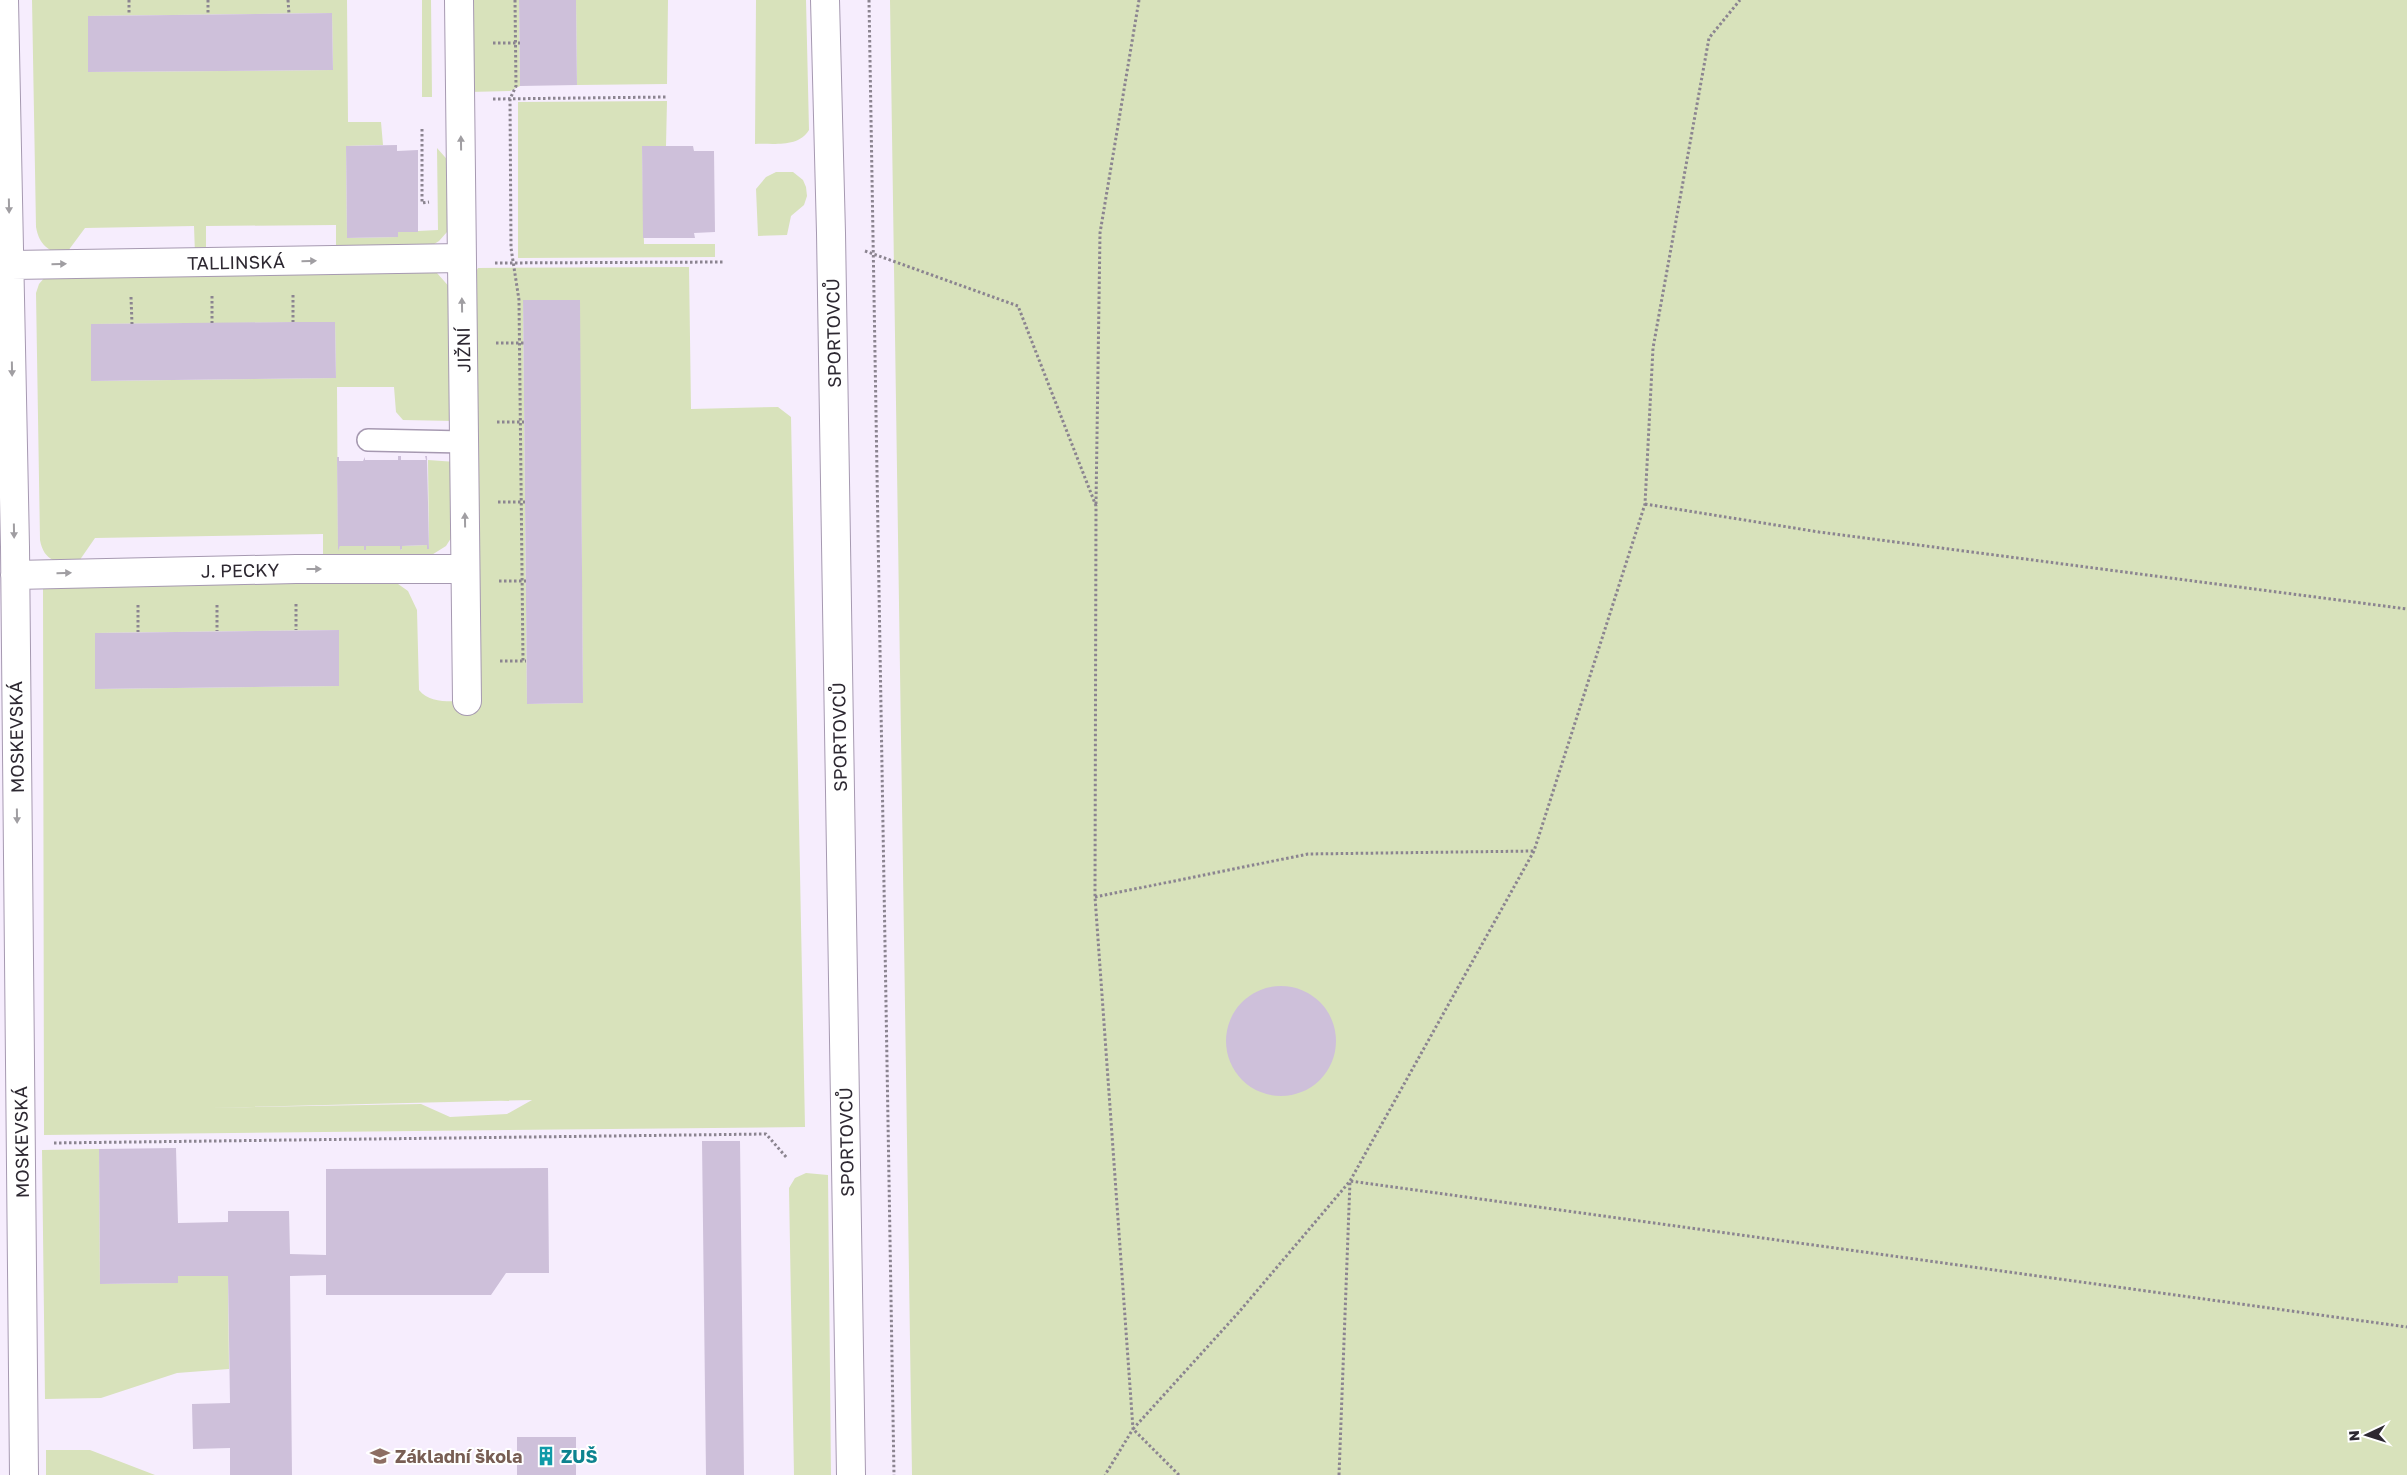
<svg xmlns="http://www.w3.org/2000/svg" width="2407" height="1475" font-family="'Golos Text',sans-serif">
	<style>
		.green { fill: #d8e2bb; fill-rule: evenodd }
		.building { fill: #cec0da }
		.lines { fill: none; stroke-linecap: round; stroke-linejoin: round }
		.service-casing { stroke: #a699b1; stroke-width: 24 }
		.minor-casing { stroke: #a699b1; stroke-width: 30 }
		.path { stroke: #8b8490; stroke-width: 3; stroke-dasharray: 2.5 2.5; stroke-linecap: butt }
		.service { stroke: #fff; stroke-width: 21 }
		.minor { stroke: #fff; stroke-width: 28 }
		.oneway { fill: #a09ea2 }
		.labels { text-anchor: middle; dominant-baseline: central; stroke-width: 4; stroke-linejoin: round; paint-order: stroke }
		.street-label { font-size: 18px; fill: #2d2831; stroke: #fff }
		.education-label { font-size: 18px; font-weight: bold; fill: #785e54; stroke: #fff; text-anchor: start }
		.culture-label { font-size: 18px; font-weight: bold; fill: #0d838f; stroke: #fff; text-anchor: start }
	</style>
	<rect width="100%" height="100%" fill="#f6edfd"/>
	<path class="green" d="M 32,0 L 347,0 L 348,122 L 381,122 L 383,145 L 346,146 L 347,238 L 398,237 L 398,232 L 438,230 L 437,148 L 452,165 L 452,221 L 447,232 L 439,241 L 431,246 L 336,251 L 336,225 L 206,226 L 206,253 L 195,254 L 194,226 L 85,228 L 65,255 C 48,252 39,244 36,227 ZM 332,13 L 333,70 L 88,72 L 88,16 Z
		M 422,0 L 431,0 L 432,97 L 422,97 Z
		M 467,0 L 519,0 L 520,86 L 510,91 L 469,92 Z
		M 576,0 L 668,0 L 667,84 L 577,85 Z
		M 756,0 L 806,0 L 809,130 C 798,148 774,143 755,144 Z
		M 890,0 L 2407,0 L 2407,1475 L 912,1475 Z
		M 667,101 L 666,146 L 642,146 L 644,244 L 715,244 L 715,257 L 518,258 L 518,102 Z
		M 776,172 L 793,172 L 803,180 L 806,187 L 807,196 L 804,205 L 791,216 L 787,235 L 758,236 L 756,189 L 766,177 Z
		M 689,267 L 691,409 L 778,407 L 791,417 L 805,1127 L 44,1135 L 43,588 L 391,579 L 408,591 L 417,610 L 419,690 C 431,706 458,700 476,701 L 471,281 L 478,268 ZM 523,301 L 581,462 L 583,703 L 527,704 ZM 339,630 L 339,686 L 95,689 L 95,633 ZM 532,1100 L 507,1114 L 450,1117 L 421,1104 L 207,1108 Z
		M 426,269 L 437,273 L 452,290 L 455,421 L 403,420 L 396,412 L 394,387 L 337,387 L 338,550 L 340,546 L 364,546 L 364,550 L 366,550 L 366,546 L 400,546 L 400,550 L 402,549 L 402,546 L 427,545 L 429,549 L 428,460 L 456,462 L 453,535 L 446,546 L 430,556 L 323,560 L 323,534 L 95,538 L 77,564 C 58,563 44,562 40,540 L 36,293 L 39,284 L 45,277 ZM 335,322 L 336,378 L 91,381 L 91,324 Z
		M 99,1149 L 100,1284 L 177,1283 L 178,1276 L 228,1276 L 229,1369 L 177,1373 L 101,1398 L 45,1399 L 42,1150 Z
		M 806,1173 L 828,1175 L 831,1475 L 794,1475 L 789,1188 L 795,1178 Z
		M 46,1450 L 90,1450 L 155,1475 L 46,1475 Z"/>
	<path class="building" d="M 519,0 L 576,0 L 577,85 L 520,86 Z
		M 332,13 L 333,70 L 88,72 L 88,16 Z
		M 397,145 L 397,151 L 418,150 L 418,232 L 398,232 L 398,237 L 347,238 L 346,146 Z
		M 642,146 L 693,146 L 694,151 L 714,151 L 715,232 L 694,233 L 695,238 L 643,238 Z
		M 523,300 L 580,300 L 583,703 L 527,704 Z
		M 293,322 L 335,322 L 336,378 L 91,381 L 91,324 Z
		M 398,456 L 401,456 L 401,460 L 426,460 L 425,456 L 427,456 L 429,549 L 427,549 L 427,545 L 402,546 L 402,549 L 400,550 L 400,546 L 366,546 L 366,550 L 364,550 L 364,546 L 340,546 L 338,551 L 337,457 L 339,457 L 339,461 L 363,461 L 365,457 L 365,460 L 398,460 Z
		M 339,630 L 339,686 L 95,689 L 95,633 Z
		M1226 1041a55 55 0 1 1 110 0a55 55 0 1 1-110 0Z
		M 702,1141 L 740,1141 L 744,1475 L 706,1475 Z
		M 176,1148 L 178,1223 L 228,1222 L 228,1211 L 289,1211 L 290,1254 L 326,1255 L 326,1169 L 548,1168 L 549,1273 L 506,1273 L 491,1295 L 326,1295 L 326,1275 L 290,1276 L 292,1475 L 230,1475 L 230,1448 L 193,1449 L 192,1404 L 230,1403 L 228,1276 L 178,1276 L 178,1283 L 100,1284 L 99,1149 Z
		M 517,1437 L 576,1437 L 576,1475 L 517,1475 Z"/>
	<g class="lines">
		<defs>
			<path id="service" d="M 368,440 L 464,442"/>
			<path id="minor" d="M 4,0 L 15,547 L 24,1475
				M 459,0 L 467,701
				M 825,0 L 831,233 L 851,1475
				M 11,265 L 461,258
				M 15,575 L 296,569 L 465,569"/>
		</defs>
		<use href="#service" class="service-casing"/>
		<use href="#minor" class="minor-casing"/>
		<path class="path" d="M 129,0 L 129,15
			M 208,0 L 208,14
			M 288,0 L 289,14
			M 515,0 L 516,86 L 510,99 L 511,248 L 519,300 L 523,661
			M 869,0 L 894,1475
			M 493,43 L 520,43
			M 493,99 L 667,97
			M 422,129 L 422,203 L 429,202
			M 865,251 L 1018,306 L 1096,506 L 1095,897 L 1133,1429 L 1105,1475
			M 495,263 L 725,262
			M 293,295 L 293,322
			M 212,296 L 212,323
			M 131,297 L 132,324
			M 496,343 L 524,343
			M 497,422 L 524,422
			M 498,502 L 525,502
			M 1096,504 L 1100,233 L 1139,0
			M 1645,504 L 1819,532 L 2407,609
			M 499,581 L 526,581
			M 296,604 L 296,630
			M 138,605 L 138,632
			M 217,605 L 217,631
			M 500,661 L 526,661
			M 1095,897 L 1308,854 L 1534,851
			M 54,1143 L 766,1134 L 787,1158
			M 1179,1475 L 1133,1429 L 1239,1312 L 1350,1181 L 1534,851 L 1645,504 L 1653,348 L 1709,38 L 1740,0
			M 1339,1475 L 1350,1181 L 2407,1327"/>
		<use href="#service" class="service"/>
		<use href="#minor" class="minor"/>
	</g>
	<defs><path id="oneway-solid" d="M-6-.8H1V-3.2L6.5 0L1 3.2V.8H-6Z" transform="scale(1.25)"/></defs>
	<g class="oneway">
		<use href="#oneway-solid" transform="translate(461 143) rotate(-91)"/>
		<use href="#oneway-solid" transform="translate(9 206) rotate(89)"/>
		<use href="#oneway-solid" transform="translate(309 261) rotate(-1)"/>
		<use href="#oneway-solid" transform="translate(59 264) rotate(-1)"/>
		<use href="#oneway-solid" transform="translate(462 305) rotate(-91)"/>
		<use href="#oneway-solid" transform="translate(12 369) rotate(89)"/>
		<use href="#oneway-solid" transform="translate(465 520) rotate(-91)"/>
		<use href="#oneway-solid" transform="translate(14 531) rotate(89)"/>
		<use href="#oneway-solid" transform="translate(314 569)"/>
		<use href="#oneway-solid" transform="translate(64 573) rotate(-1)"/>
		<use href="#oneway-solid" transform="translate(17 816) rotate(89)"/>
	</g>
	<defs>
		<symbol id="school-bare" viewBox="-9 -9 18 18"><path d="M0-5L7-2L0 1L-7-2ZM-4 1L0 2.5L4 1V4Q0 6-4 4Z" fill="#8d6e63" stroke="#fff" stroke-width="2.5" paint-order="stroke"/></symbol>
		<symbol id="building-bare" viewBox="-9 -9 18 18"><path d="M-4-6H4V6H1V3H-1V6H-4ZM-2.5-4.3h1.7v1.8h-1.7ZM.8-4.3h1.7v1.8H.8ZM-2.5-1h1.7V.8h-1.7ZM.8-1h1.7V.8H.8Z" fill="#0f9aa8" stroke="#fff" stroke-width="2.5" paint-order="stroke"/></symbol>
	</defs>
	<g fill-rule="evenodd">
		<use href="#school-bare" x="366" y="1442" width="28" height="28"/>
		<use href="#building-bare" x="532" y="1442" width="28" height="28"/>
	</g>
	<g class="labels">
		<g class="street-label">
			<text transform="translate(236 262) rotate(-1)">TALLINSKÁ</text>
			<text transform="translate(833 333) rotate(-91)">SPORTOVCŮ</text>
			<text transform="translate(463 350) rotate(-91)">JIŽNÍ</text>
			<text transform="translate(240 570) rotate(-1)">J. PECKY</text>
			<text transform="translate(16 737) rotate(-91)">MOSKEVSKÁ</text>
			<text transform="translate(839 737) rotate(-91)">SPORTOVCŮ</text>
			<text transform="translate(21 1142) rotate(-91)">MOSKEVSKÁ</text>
			<text transform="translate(846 1142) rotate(-91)">SPORTOVCŮ</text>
		</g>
		<g class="education-label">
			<text x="395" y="1456">Základní škola</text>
		</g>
		<g class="culture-label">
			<text x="561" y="1456">ZUŠ</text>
		</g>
	</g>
	<g transform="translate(2367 1435) rotate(266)" stroke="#ffffff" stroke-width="4" paint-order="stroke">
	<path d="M0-4L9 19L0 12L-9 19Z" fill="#2d2831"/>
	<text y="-8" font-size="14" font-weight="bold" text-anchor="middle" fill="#2d2831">N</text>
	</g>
</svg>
